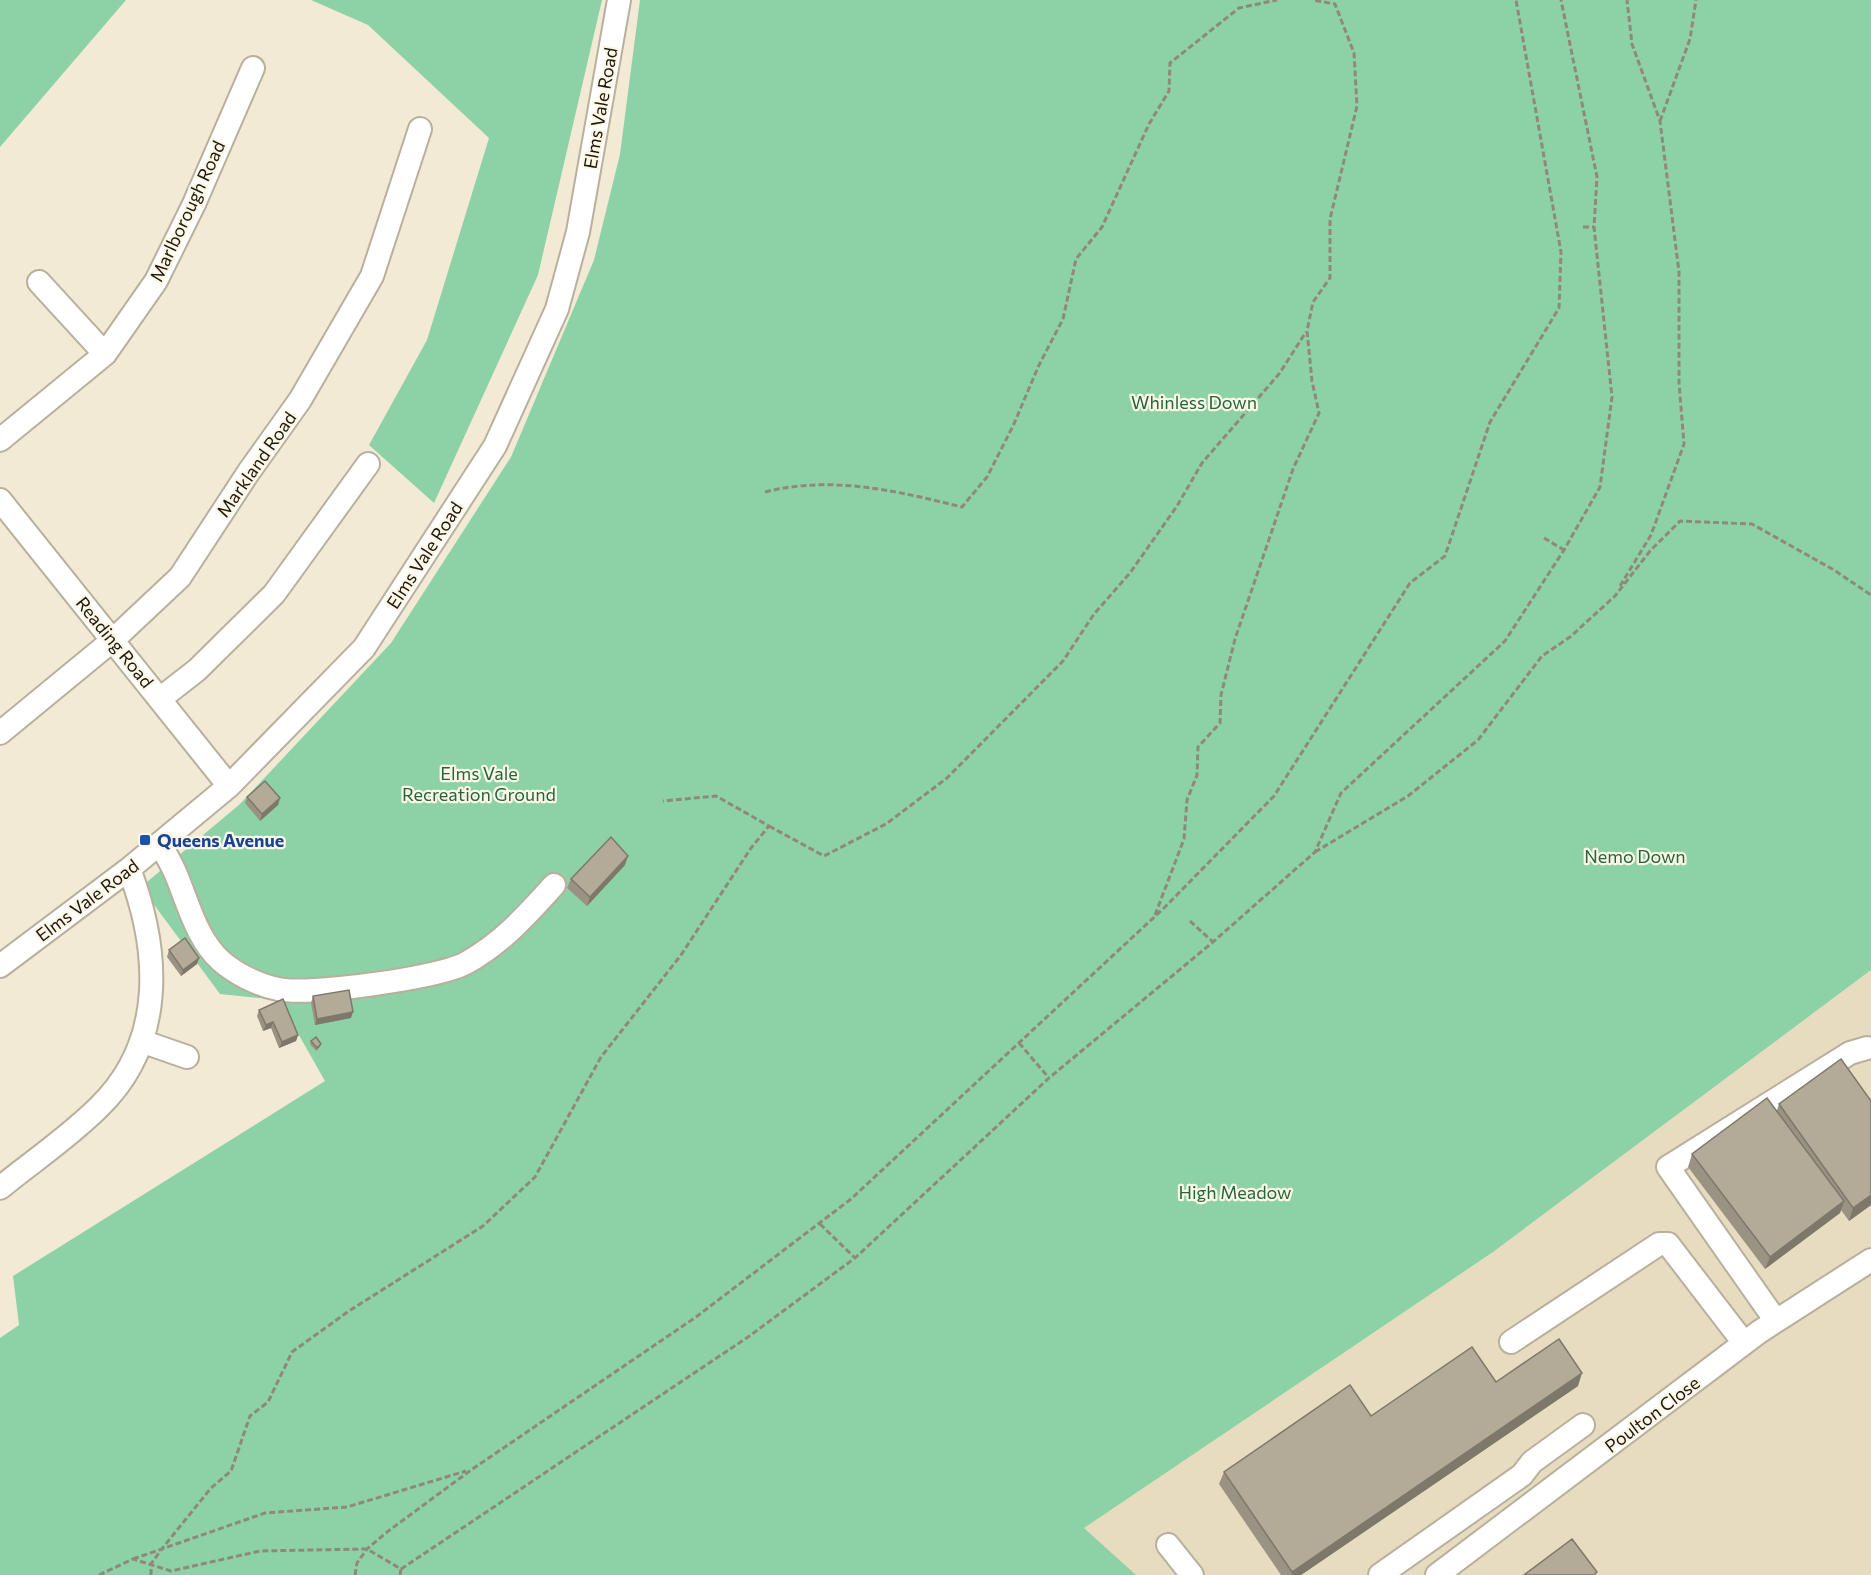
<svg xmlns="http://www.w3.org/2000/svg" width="1871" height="1575" font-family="Commissioner,sans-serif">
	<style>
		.built { fill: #e7dcc0 }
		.green { fill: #8dd2a6 }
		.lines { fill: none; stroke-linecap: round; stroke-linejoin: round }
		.minor-casing { stroke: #b8b09d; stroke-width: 26 }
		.path { stroke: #8f897b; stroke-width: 3; stroke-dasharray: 6 3; stroke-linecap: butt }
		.minor { stroke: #fff; stroke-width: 22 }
		.wall { fill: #9a9383 }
		.shaded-wall { fill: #7d786a }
		.building { fill: #b3ab98; stroke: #7d786a; stroke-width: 1.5 }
		.transit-dot { fill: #1a4fb4; stroke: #fef7e6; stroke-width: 2 }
		.labels { text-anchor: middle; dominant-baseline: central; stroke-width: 4.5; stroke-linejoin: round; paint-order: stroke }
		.street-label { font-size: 18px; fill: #1b1811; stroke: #fef7e6 }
		.park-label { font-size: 18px; fill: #226540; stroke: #fef7e6 }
		.transit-label { font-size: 18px; font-weight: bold; fill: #164399; stroke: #fef7e6; text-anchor: start }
	</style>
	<rect width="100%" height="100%" fill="#f2ead5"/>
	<path class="built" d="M 1871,970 L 1871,1575 L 1136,1575 L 1083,1528 L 1493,1252 Z"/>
	<path class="green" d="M 0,0 L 126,0 L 0,147 Z
		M 311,0 L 602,0 L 538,275 L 434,503 L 369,445 L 427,340 L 489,138 L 368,25 Z
		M 640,0 L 1871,0 L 1871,970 L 1493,1252 L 1084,1528 L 1136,1575 L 0,1575 L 0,1338 L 19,1325 L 13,1276 L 325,1081 L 279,1000 L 220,994 L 141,887 L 240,804 L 391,643 L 511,457 L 594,260 L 620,154 Z"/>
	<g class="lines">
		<defs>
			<path id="minor" d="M 39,282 L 105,354
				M 0,440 L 105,354 L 156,281 L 194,204 L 253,68
				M 0,500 L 229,786
				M 161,698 L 197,670 L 274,594 L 368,464
				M 0,733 L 113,640 L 180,577 L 248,473 L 300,400 L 372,276 L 420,129
				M 160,844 C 166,855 173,866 177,877 C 189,906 197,939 221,961 C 236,974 258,985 278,989 C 307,996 439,978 466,963 C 502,943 527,915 554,885
				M 0,966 L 129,869 L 229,786 L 364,648 L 495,446 L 557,309 L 578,232 L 619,0
				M 141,1041 L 187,1057
				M 0,1188 C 33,1161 69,1137 99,1107 C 166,1042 160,950 129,869
				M 1776,1321 L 1668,1167 L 1850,1053 L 1867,1048
				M 1511,1342 L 1659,1244 L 1668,1244 L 1744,1343
				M 1168,1545 L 1192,1575
				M 1380,1575 L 1522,1475 L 1532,1462 L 1583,1425
				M 1437,1575 L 1759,1332 L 1871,1260"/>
		</defs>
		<use href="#minor" class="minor-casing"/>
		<path class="path" d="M 1660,121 L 1690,39 L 1696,0
			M 1583,227 L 1594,227
			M 765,492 C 832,475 897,491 962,507 L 987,477 L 1013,426 L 1039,365 L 1063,319 L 1076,259 L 1102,227 L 1149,124 L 1169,91 L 1170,63 L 1239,8 L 1277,0
			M 1544,538 L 1564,550
			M 1620,586 L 1651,535 L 1684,444 L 1679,383 L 1679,272 L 1660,121 L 1632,44 L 1627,0
			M 769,826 L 824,856 L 886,824 L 947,778 L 1063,661 L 1094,614 L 1130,573 L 1177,506 L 1202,463 L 1279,374 L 1306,332
			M 1315,852 L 1408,796 L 1478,740 L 1542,656 L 1570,637 L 1615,596 L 1650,551 L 1680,521 L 1752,524 L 1834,570 L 1871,595
			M 1155,915 L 1184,839 L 1187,800 L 1197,775 L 1198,747 L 1220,723 L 1221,695 L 1235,639 L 1293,469 L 1319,413 L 1312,381 L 1307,331 L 1313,302 L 1330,278 L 1330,219 L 1357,106 L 1354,53 L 1335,4 L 1312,0
			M 1190,921 L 1213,942
			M 1019,1043 L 1049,1078
			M 820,1224 L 855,1258
			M 133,1559 L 265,1513 L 347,1507 L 466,1471
			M 401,1569 L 748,1337 L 855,1258 L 1049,1078 L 1213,942 L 1315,852 L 1341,793 L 1505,641 L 1564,550 L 1600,487 L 1612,397 L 1594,227 L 1597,177 L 1561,0
			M 99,1575 L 133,1559 L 171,1571 L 260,1551 L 367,1549 L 401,1569
			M 151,1575 L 151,1564 L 161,1550 L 211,1488 L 231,1471 L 250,1416 L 268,1402 L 292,1352 L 349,1311 L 483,1226 L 535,1177 L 601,1057 L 681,955 L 751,848 L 769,826 L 716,796 L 663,801
			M 355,1575 L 357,1563 L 367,1549 L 387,1532 L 471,1470 L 696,1317 L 851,1199 L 1164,908 L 1274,796 L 1410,583 L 1445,556 L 1490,422 L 1559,308 L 1561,252 L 1516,0
			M 400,1575 L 401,1569"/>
		<use href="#minor" class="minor"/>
	</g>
	<path class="wall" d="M 247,797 L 280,798 L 278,805 L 260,821 L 245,803 Z
		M 625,865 L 587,906 L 567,888 L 571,879 Z
		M 169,950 L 199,958 L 197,964 L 181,976 L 167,957 Z
		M 313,996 L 351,1018 L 315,1025 L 311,1003 Z
		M 259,1010 L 298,1035 L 296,1041 L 279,1048 L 271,1028 L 263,1031 L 257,1016 Z
		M 311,1041 L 321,1044 L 320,1047 L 316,1051 L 310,1044 Z
		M 1779,1104 L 1871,1205 L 1849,1221 L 1841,1210 L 1840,1213 L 1765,1269 L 1688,1167 L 1692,1154 L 1777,1110 Z
		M 1496,1382 L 1578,1386 L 1301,1575 L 1281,1575 L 1219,1484 L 1224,1472 L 1371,1416 Z"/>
	<path class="shaded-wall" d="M 280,798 L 278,805 L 260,821 L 262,814 Z
		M 628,856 L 625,865 L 587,906 L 590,897 Z
		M 199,958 L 197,964 L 181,976 L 183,970 Z
		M 353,1012 L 351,1018 L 315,1025 L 317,1019 Z
		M 273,1022 L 271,1028 L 263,1031 L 266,1025 Z
		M 298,1035 L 296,1041 L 279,1048 L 282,1042 Z
		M 1871,1195 L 1871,1205 L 1849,1221 L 1853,1208 Z
		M 1844,1201 L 1840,1213 L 1765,1269 L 1770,1257 Z
		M 1582,1373 L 1578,1386 L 1301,1575 L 1291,1575 L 1292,1572 Z"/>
	<path class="building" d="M 265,781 L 280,798 L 262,814 L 247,797 Z
		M 611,837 L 628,856 L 590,897 L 571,879 Z
		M 185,938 L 199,958 L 183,970 L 169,950 Z
		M 349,990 L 353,1012 L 317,1019 L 313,996 Z
		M 283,999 L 298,1035 L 282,1042 L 273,1022 L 266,1025 L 259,1010 Z
		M 316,1037 L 321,1044 L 317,1048 L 311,1041 Z
		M 1841,1059 L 1871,1101 L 1871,1195 L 1853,1208 L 1779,1104 Z
		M 1767,1098 L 1844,1201 L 1770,1257 L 1692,1154 Z
		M 1559,1339 L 1582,1373 L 1292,1572 L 1224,1472 L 1350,1385 L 1371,1416 L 1472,1347 L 1496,1382 Z
		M 1572,1539 L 1597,1572 L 1594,1575 L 1524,1575 Z"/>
	<rect class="transit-dot" x="139" y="834" width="12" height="12" rx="3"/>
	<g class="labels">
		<g class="street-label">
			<text transform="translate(600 108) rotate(-80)">Elms Vale Road</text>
			<text transform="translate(187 211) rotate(-65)">Marlborough Road</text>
			<text transform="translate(256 464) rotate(-55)">Markland Road</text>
			<text transform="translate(424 555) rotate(-57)">Elms Vale Road</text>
			<text transform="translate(115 642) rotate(51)">Reading Road</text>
			<text transform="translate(87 900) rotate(-37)">Elms Vale Road</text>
			<text transform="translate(1652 1414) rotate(-37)">Poulton Close</text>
		</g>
		<g class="park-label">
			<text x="1194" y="402">Whinless Down</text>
			<text x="479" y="773">Elms Vale<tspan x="479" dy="21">Recreation Ground</tspan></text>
			<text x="1635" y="856">Nemo Down</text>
			<text x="1235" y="1192">High Meadow</text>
		</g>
		<g class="transit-label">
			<text x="157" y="840">Queens Avenue</text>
		</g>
	</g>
</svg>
